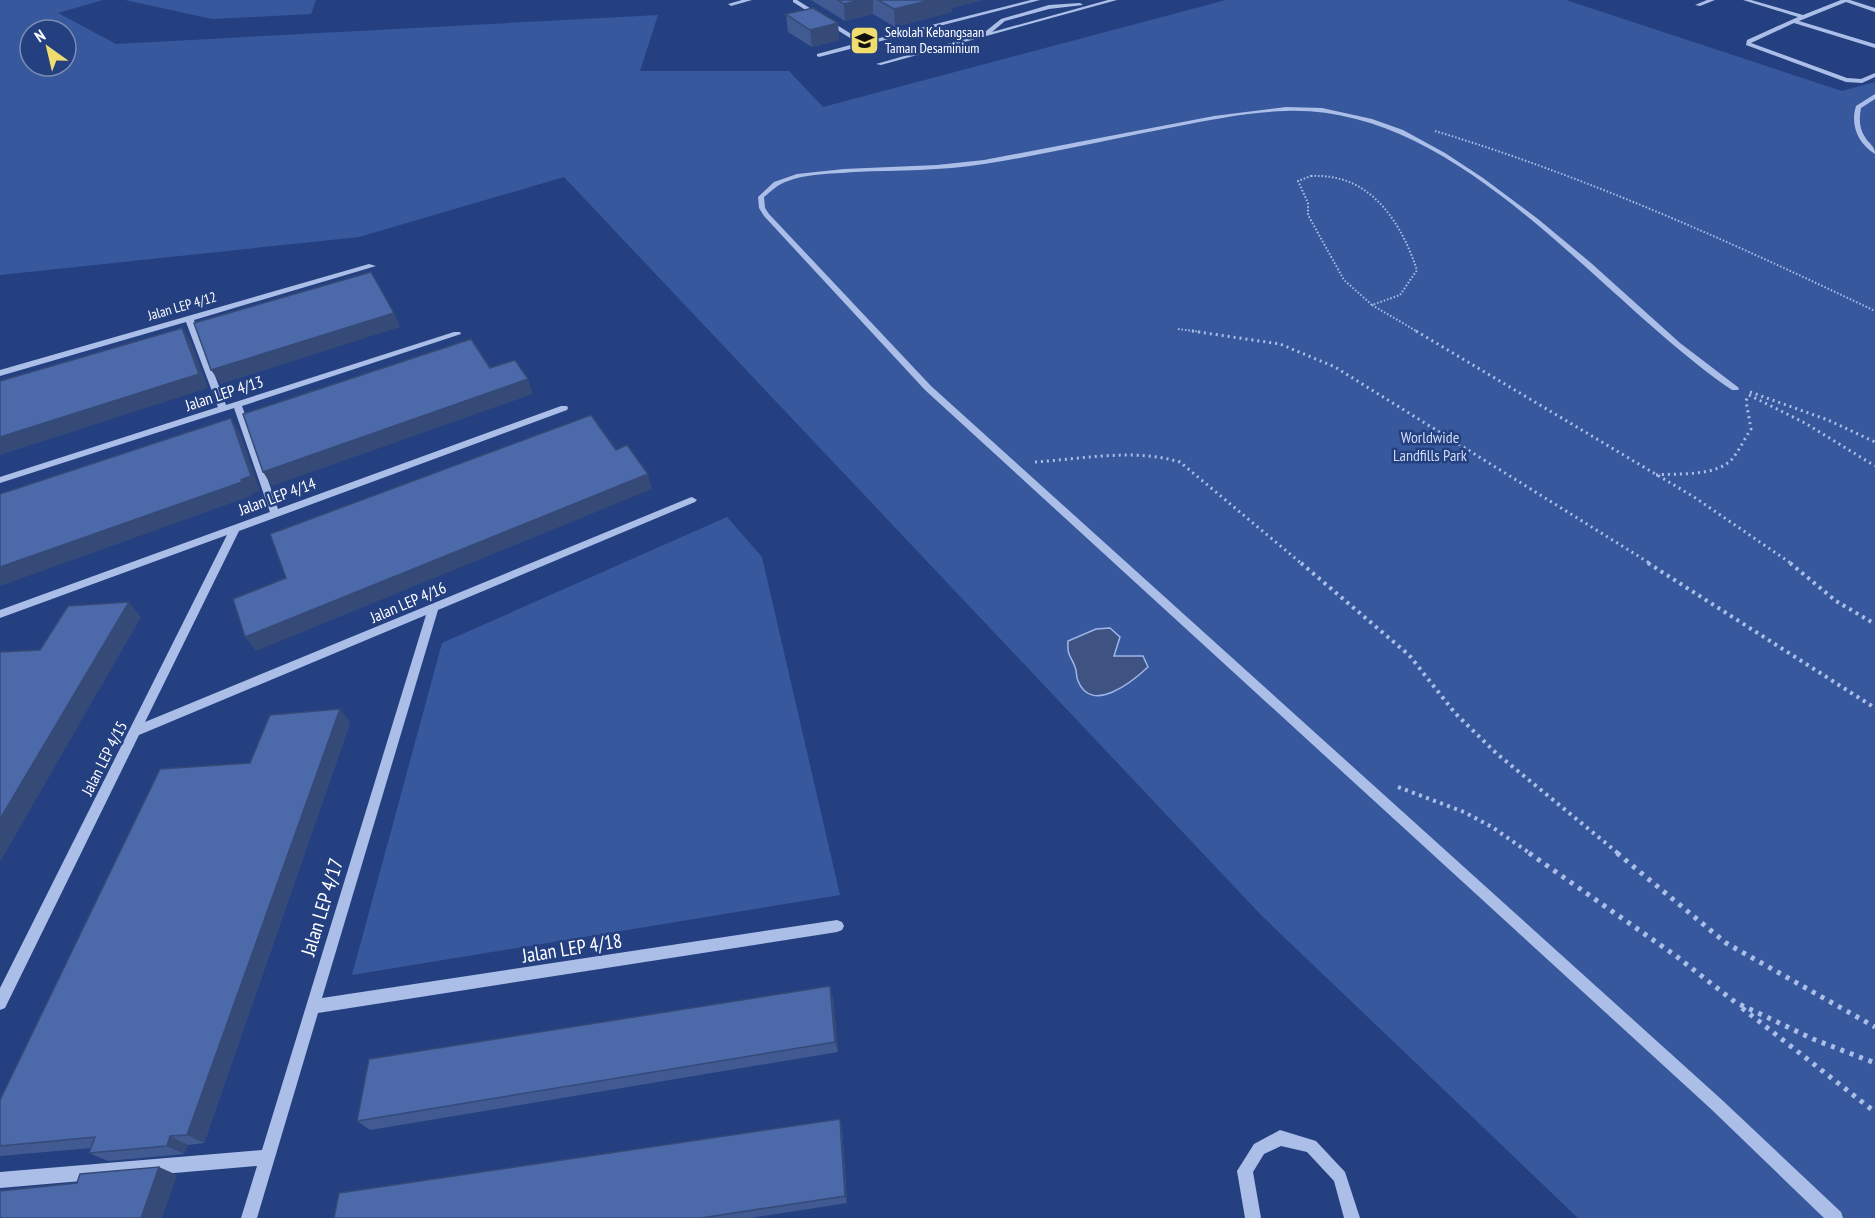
<svg xmlns="http://www.w3.org/2000/svg" width="1875" height="1218" font-family="'PT Sans Narrow',sans-serif">
	<style>
		.green { fill: #38589e; fill-rule: evenodd }
		.water { fill: #3f5383; stroke: #9fb7e8; stroke-width: 1.5 }
		.lines { fill: none; stroke-linecap: round; stroke-linejoin: round }
		.path-far3 { stroke: #abbee7; stroke-width: 2; stroke-dasharray: 1.5 2; stroke-linecap: butt }
		.path-far2 { stroke: #abbee7; stroke-width: 3; stroke-dasharray: 2 4; stroke-linecap: butt }
		.path-far1 { stroke: #abbee7; stroke-width: 4; stroke-dasharray: 3 4.5; stroke-linecap: butt }
		.path { stroke: #abbee7; stroke-width: 5; stroke-dasharray: 4 6; stroke-linecap: butt }
		.minor { fill: #abbee7; fill-rule: evenodd }
		.wall { fill: #415a92 }
		.shaded-wall { fill: #354a77 }
		.building { fill: #4c69aa; stroke: #354a77; stroke-width: 1.5 }
		.labels { text-anchor: middle; dominant-baseline: central; stroke-width: 5; stroke-linejoin: round; paint-order: stroke }
		.far-poi-label { font-size: 14px; fill: #fff; stroke: #244081; text-anchor: start }
		.far-street-label { font-size: 14px; fill: #fff; stroke: #244081 }
		.street-label { font-size: 16px; fill: #fff; stroke: #244081 }
		.park-label { font-size: 16px; fill: #cedbf5; stroke: #244081 }
		.near-street-label { font-size: 20px; fill: #fff; stroke: #244081 }
	</style>
	<rect width="100%" height="100%" fill="#244081"/>
	<path class="green" d="M 0,0 L 103,0 L 58,13 L 116,44 L 658,15 L 640,71 L 789,71 L 823,107 L 1226,0 L 1566,0 L 1842,91 L 1875,82 L 1875,1218 L 1578,1218 L 1262,916 L 564,177 L 359,237 L 0,275 ZM 30,30 L 66,30 L 66,66 L 30,66 Z
		M 125,0 L 316,0 L 311,14 L 212,19 Z
		M 727,517 L 762,557 L 840,895 L 352,975 L 442,643 Z"/>
	<path class="water" d="M 1110,628 L 1120,637 L 1114,656 L 1143,656 L 1148,667 C 1133,681 1092,715 1078,681 C 1076,677 1077,671 1075,667 C 1071,655 1067,657 1068,641 L 1096,629 Z"/>
	<g class="lines">
		<path class="path-far3" d="M 1435,131 C 1588,177 1731,242 1875,311
			M 1311,176 C 1370,173 1400,220 1417,270 L 1400,295 L 1372,305 L 1344,280 L 1308,215 L 1308,203 L 1298,181 Z
			M 1372,305 L 1418,332
			M 1178,329 L 1202,332"/>
		<path class="path-far2" d="M 1192,331 L 1280,344 L 1335,367 L 1651,564
			M 1416,331 L 1694,497 L 1792,564
			M 1750,392 L 1828,420 L 1875,442
			M 1749,395 L 1805,423 L 1875,466
			M 1035,462 C 1083,459 1133,448 1180,462 L 1302,564
			M 1656,475 C 1679,473 1717,477 1733,458 C 1740,449 1745,438 1751,429 L 1746,401 L 1748,396"/>
		<path class="path-far1" d="M 1301,563 L 1409,655 L 1455,713 L 1496,753 L 1619,854
			M 1648,563 L 1875,708
			M 1790,563 L 1836,601 L 1875,624
			M 1398,787 L 1464,812 L 1492,827 L 1531,854"/>
		<path class="path" d="M 1529,853 L 1676,956 L 1735,1002 L 1813,1039 L 1875,1063
			M 1617,853 L 1726,943 L 1875,1027
			M 1742,1008 L 1875,1112"/>
		<path class="minor" d="M 742,0 L 752,0 L 731,6 L 728,4 Z
			M 793,0 L 797,0 L 864,42 L 1031,0 L 1040,0 L 819,57 L 817,56 L 817,54 L 858,43 L 793,2 Z
			M 1108,0 L 1117,0 L 881,65 L 876,64 L 986,33 L 986,31 L 1001,19 L 1049,5 L 1080,3 L 1083,5 L 1049,9 L 1005,21 L 992,32 Z
			M 1707,0 L 1715,0 L 1700,6 L 1695,5 Z
			M 1743,0 L 1751,0 L 1803,15 L 1841,0 L 1850,0 L 1875,8 L 1875,12 L 1846,2 L 1799,21 L 1875,44 L 1875,48 L 1794,23 L 1751,43 L 1847,78 L 1861,79 L 1875,73 L 1875,77 L 1862,83 L 1846,82 L 1746,45 L 1747,40 L 1798,17 Z
			M 1875,94 L 1875,99 L 1861,108 C 1859,118 1859,128 1865,137 C 1869,144 1875,146 1875,154 C 1858,144 1850,125 1856,106 Z
			M 1286,107 L 1322,108 L 1372,119 L 1403,130 L 1445,153 L 1483,178 L 1538,219 L 1591,263 L 1680,343 L 1739,388 L 1738,390 L 1732,390 C 1598,299 1461,105 1286,111 C 1250,112 1214,119 1179,126 C 1114,138 1049,154 984,164 C 941,171 898,170 855,172 C 831,174 803,173 781,184 C 775,187 769,193 764,197 L 765,208 L 769,214 L 931,386 L 1721,1099 L 1841,1212 L 1843,1218 L 1824,1218 L 1711,1109 L 925,390 L 764,216 L 759,208 L 758,197 L 774,182 L 797,174 L 844,169 L 937,165 L 984,160 L 1214,116 Z
			M 369,264 L 376,266 L 194,320 L 226,405 L 454,332 L 460,332 L 461,334 L 242,406 L 278,509 L 561,406 L 567,406 L 568,408 L 567,410 L 239,531 L 145,722 L 689,498 L 692,497 L 697,500 L 695,502 L 438,610 L 322,998 L 837,920 L 842,922 L 844,926 L 842,930 L 837,932 L 318,1013 L 257,1218 L 241,1218 L 257,1166 L 0,1188 L 0,1172 L 262,1150 L 426,615 L 139,735 L 5,1008 L 0,1010 L 0,988 L 227,535 L 0,618 L 0,610 L 270,512 L 234,408 L 0,483 L 0,477 L 218,407 L 186,322 L 0,376 L 0,370 Z
			M 1280,1130 L 1316,1141 L 1345,1172 L 1360,1218 L 1344,1218 L 1334,1181 L 1307,1152 L 1281,1146 L 1264,1154 L 1253,1172 L 1261,1218 L 1245,1218 L 1237,1171 L 1254,1144 Z"/>
	</g>
	<path class="wall" d="M 811,0 L 983,0 L 952,8 L 952,12 L 895,27 L 873,14 L 845,21 Z
		M 786,14 L 838,23 L 839,40 L 812,47 L 788,32 Z
		M 340,709 L 350,723 L 204,1143 L 188,1145 L 184,1154 L 108,1161 L 89,1153 L 91,1148 L 0,1156 L 0,1100 L 250,763 Z
		M 833,997 L 838,1052 L 370,1130 L 357,1121 Z
		M 840,1119 L 842,1127 L 847,1203 L 750,1218 L 334,1218 Z"/>
	<path class="shaded-wall" d="M 860,0 L 873,0 L 873,14 L 845,21 L 844,4 Z
		M 931,0 L 983,0 L 952,8 L 952,12 L 895,27 L 894,9 Z
		M 838,23 L 839,40 L 812,47 L 810,30 Z
		M 394,313 L 400,327 L 221,384 L 211,370 Z
		M 182,328 L 191,342 L 208,388 L 0,455 L 0,437 Z
		M 528,379 L 533,394 L 272,486 L 263,472 Z
		M 231,418 L 240,433 L 260,491 L 251,494 L 251,496 L 0,586 L 0,567 Z
		M 648,474 L 652,489 L 256,651 L 245,637 Z
		M 129,602 L 141,617 L 0,862 L 0,819 Z
		M 340,709 L 350,723 L 204,1143 L 187,1135 Z
		M 830,986 L 833,997 L 838,1052 L 835,1042 Z
		M 840,1119 L 842,1127 L 847,1203 L 845,1196 Z
		M 170,1136 L 188,1145 L 184,1154 L 167,1146 Z
		M 159,1167 L 177,1175 L 162,1218 L 141,1218 Z"/>
	<path class="building" d="M 838,0 L 860,0 L 844,4 Z
		M 878,0 L 931,0 L 894,9 Z
		M 813,8 L 838,23 L 810,30 L 786,14 Z
		M 371,272 L 394,313 L 211,370 L 194,323 Z
		M 182,328 L 199,374 L 0,437 L 0,381 Z
		M 471,339 L 490,368 L 515,360 L 528,379 L 263,472 L 243,414 Z
		M 591,415 L 616,450 L 627,445 L 648,474 L 245,637 L 233,599 L 286,578 L 270,534 Z
		M 231,418 L 251,476 L 241,480 L 242,482 L 0,567 L 0,494 Z
		M 129,602 L 0,819 L 0,652 L 40,650 L 68,606 Z
		M 340,709 L 187,1135 L 170,1136 L 167,1146 L 89,1153 L 95,1137 L 0,1146 L 0,1100 L 160,769 L 250,763 L 270,715 Z
		M 830,986 L 835,1042 L 357,1121 L 369,1059 Z
		M 840,1119 L 845,1196 L 701,1218 L 334,1218 L 339,1193 Z
		M 159,1167 L 141,1218 L 0,1218 L 0,1191 L 77,1183 L 80,1174 Z"/>
	<defs>
		<symbol id="school-square" viewBox="-11 -11 22 22"><rect x="-9" y="-9" width="18" height="18" rx="4" fill="#f1dd6f" stroke="#244081"/><path d="M0-5L7-2L0 1L-7-2ZM-4 1L0 2.5L4 1V4Q0 6-4 4Z" fill="#111"/></symbol>
	</defs>
	<g fill-rule="evenodd">
		<use href="#school-square" x="848" y="24" width="33" height="33"/>
	</g>
	<g class="labels">
		<g class="far-poi-label">
			<text x="885" y="32">Sekolah Kebangsaan<tspan x="885" dy="16">Taman Desaminium</tspan></text>
		</g>
		<g class="far-street-label">
			<text transform="translate(182 306) rotate(-16)">Jalan LEP 4/12</text>
		</g>
		<g class="street-label">
			<text transform="translate(224 393) rotate(-18)">Jalan LEP 4/13</text>
			<text transform="translate(277 496) rotate(-20)">Jalan LEP 4/14</text>
			<text transform="translate(408 602) rotate(-23)">Jalan LEP 4/16</text>
			<text transform="translate(104 758) rotate(-63)">Jalan LEP 4/15</text>
		</g>
		<g class="park-label">
			<text x="1430" y="437">Worldwide<tspan x="1430" dy="18">Landfills Park</tspan></text>
		</g>
		<g class="near-street-label">
			<text transform="translate(322 907) rotate(-73)">Jalan LEP 4/17</text>
			<text transform="translate(572 948) rotate(-9)">Jalan LEP 4/18</text>
		</g>
	</g>
	<g transform="translate(48 48) rotate(326)"><circle r="28" fill="#244081" stroke="#7c8cb3" stroke-width="1.5"/>
	<path d="M0-4.5L10 22L0 15L-10 22Z" fill="#f1dd6f"/>
	<text y="-9" font-size="16" font-weight="bold" text-anchor="middle" fill="#ffffff">N</text>
	</g>
</svg>
